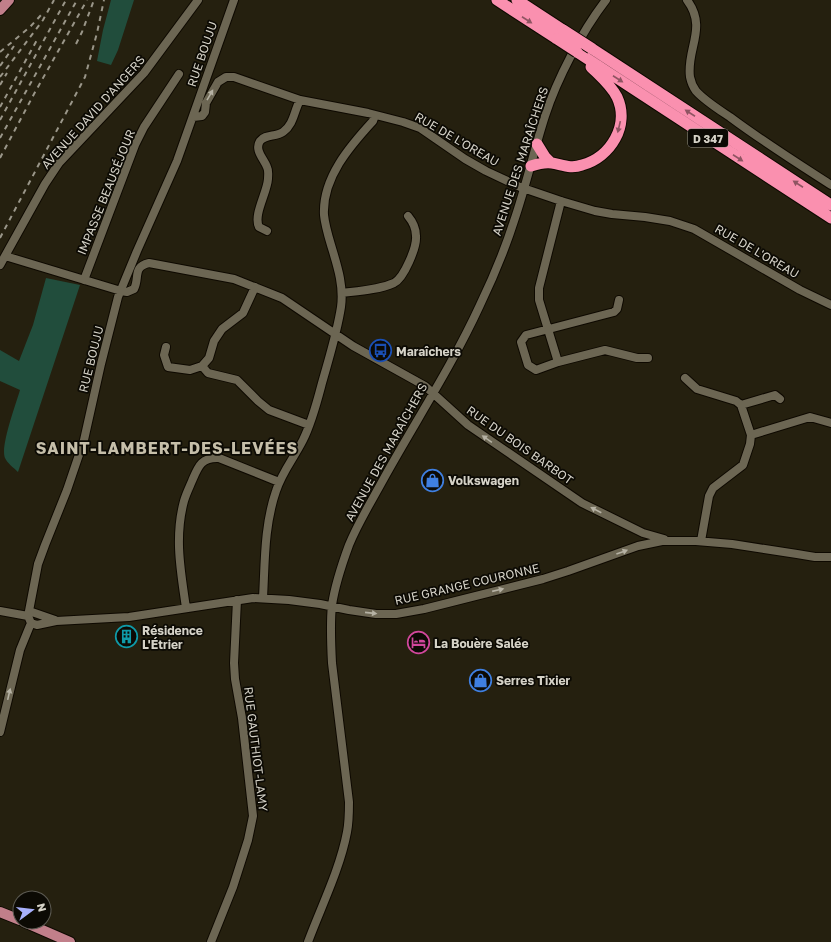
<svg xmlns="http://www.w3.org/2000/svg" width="831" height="942" font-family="'Golos Text',sans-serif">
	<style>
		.green { fill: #214d3c }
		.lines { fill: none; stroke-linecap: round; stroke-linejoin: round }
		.minor-casing { stroke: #0e0900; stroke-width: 10 }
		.major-casing { stroke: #0e0900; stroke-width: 12 }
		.highway-casing { stroke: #0e0900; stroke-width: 13 }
		.minor { stroke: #6c6653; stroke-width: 8 }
		.major { stroke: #c17f8a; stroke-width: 10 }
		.highway { stroke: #fa90af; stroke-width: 11 }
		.rail { stroke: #9a9689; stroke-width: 2; stroke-dasharray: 5 5; stroke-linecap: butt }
		.highway-bridge-casing { stroke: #0e0900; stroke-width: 13; stroke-linecap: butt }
		.highway-bridge { stroke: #fa90af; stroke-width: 11 }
		.oneway { fill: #8f5462 }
		.oneway2 { fill: #b6b2a4 }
		.labels { text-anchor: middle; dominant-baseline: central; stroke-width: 3.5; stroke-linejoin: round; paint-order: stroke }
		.shield { fill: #0c0a04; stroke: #99968c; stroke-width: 1 }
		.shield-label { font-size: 11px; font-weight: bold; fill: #d5d2c7 }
		.street-label { font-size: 12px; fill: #d5d2c7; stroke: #0c0a04 }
		.poi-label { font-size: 12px; font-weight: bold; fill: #d5d2c7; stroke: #0c0a04; text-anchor: start }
		.district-label { font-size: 16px; font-weight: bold; letter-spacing: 1px; fill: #c5bea9; stroke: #0c0a04 }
	</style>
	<rect width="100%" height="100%" fill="#25200f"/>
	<path class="green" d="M 111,0 L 134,0 L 118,50 L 111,65 L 97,61 L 103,30 Z
		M 46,278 L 80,285 L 18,472 C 14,468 7,463 5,458 C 0,447 16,404 20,390 L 0,381 L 0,350 L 19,361 L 33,325 Z"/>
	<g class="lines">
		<defs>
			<path id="minor" d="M 687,0 C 708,28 686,49 690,77 C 691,82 693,87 696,91 C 705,101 718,109 730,117 C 762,141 797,163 831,185
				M 193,117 L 202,116 L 205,112 L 206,103 L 218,82 L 226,77 L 234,77 L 300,100 L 368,113 L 403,122 L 420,128 L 465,159 L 486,171 L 520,187 L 561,201 L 595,211 L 612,214 L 645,217 L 670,221 L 694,229 L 800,290 L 831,305
				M 561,201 L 539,288 L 539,300 L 558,362 L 605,350 L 637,358 L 648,358
				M 267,231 L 259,227 C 253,215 267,193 268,179 C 268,175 269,171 267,167 C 264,159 254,150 260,141 C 265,134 276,137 283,132 C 294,124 294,111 300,100
				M 5,256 L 121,291 L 127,292 L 134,289 C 140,278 132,267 149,263 L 234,279 L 282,298 L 353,346 L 425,386 L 468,425 L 582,503 L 643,533 L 664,539
				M 0,265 L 45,184 L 59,163 L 144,73 L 198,0
				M 84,280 L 135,145 L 144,127 L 179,74
				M 255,287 L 243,313 L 222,329 L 214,341 L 209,358 L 202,366 L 208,373 L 237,380 L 258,401 L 269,410 L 309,425
				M 342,293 C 359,291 378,290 394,283 C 404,278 417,247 416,236 C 416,228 413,222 408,216
				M 166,347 L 164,355 L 168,367 L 190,370 L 202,366
				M 558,362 L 536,370 L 528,365 L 521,342 L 526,335 L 614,312 L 617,309 L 619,300
				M 685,378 L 697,389 L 736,401 L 741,405 L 751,435 L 750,444 L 743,465 L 713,488 L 709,496 L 701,541
				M 741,405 L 775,395 L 780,399
				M 751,435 L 810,417 L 831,423
				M 263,598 C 265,562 264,526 276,491 C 282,472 294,458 303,440 C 312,422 317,402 322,383 C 329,358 337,333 341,307 C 344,285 337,265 331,245 C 328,235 325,225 324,215 C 322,178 350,146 373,121 L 375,115
				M 186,608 C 181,572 174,538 184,501 C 186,494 189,488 192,481 C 198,467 201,457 219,458 L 279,482
				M 0,611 L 28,616
				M 29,611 L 55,620
				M 31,623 L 37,625 L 56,621 L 129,617 L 253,598 L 289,600 L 320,604 L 349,610 L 376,614 L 396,614 L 424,609 L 543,579 L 568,571 L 638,546 L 662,541 L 696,541 L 732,544 L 797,554 L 815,557 L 831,557
				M 0,732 L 20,650 L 31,623 L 28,616 L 29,611 L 38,564 L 45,545 L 67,490 L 84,440 L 101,364 L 118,297 L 137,251 L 177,161 L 234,0
				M 211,942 L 233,887 L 248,840 L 253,816 L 242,718 L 235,679 L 234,663 L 237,600
				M 308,942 C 321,907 340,869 347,832 C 349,822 349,812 349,802 L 332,663 C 331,644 330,624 332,605 C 335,585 342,564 349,545 C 358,523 371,502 383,480 C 415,422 452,366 480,305 C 493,278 505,249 514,221 C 526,186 534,150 545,116 C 557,79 582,31 606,0"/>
			<path id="major" d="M 0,10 L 9,0
				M 0,912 L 20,920
				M 24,922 L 70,942"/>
			<path id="highway" d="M 497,0 L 557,39
				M 517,0 L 563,30
				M 591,48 L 831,205
				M 577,52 L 831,218
				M 537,144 L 545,157 L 551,163
				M 531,166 C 537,164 545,162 552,163 C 563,165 571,169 582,165 C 611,157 630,125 617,97 C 611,85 600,76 591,67"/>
		</defs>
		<use href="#minor" class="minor-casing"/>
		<use href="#major" class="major-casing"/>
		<use href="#highway" class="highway-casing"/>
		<use href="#minor" class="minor"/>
		<use href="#major" class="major"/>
		<use href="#highway" class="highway"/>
		<path class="rail" d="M 76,44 L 82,32 L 94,0
			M 0,52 L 30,27 L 42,14
			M 0,66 L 14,46
			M 0,77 L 43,20 L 54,0
			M 0,85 L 7,73
			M 0,107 L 37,40
			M 0,120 L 66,0
			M 0,138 L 77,0
			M 0,158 L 34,94 L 87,0
			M 0,238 L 85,77 L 97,33 L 104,0"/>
		<defs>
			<path id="highway-bridge" d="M 563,30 L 591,48
				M 557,39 L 577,52"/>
		</defs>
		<use href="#highway-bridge" class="highway-bridge-casing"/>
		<use href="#highway-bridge" class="highway-bridge"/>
	</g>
	<defs><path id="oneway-solid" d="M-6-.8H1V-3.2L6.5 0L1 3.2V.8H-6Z"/></defs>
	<g class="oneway">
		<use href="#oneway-solid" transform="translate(527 20) rotate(33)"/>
		<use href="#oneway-solid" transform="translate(618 79) rotate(33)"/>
		<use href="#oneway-solid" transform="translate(690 113) rotate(-147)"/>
		<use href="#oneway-solid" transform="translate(619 127) rotate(103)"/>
		<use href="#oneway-solid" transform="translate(738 158) rotate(33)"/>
		<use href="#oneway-solid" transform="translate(798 184) rotate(-147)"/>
	</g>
	<g class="oneway2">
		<use href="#oneway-solid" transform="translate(210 95) rotate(-60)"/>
		<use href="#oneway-solid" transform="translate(487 439) rotate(-145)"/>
		<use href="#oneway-solid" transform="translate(596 510) rotate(-153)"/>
		<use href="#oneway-solid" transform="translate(622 552) rotate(-20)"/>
		<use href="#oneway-solid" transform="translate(498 590) rotate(-13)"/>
		<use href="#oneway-solid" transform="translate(371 613) rotate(6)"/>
		<use href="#oneway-solid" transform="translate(9 694) rotate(-77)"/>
	</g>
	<defs>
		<symbol id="bus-ring" viewBox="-11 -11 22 22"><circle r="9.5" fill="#0c0a04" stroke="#1a4fb4" stroke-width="1.5"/><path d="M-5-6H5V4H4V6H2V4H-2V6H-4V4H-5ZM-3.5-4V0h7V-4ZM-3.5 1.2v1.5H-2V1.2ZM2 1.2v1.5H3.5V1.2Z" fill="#1a4fb4"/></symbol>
		<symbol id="shop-ring" viewBox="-11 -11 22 22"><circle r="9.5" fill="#0c0a04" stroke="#3f7fe0" stroke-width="1.5"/><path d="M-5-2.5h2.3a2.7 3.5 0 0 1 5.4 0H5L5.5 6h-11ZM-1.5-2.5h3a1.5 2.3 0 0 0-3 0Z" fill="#3f7fe0"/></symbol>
		<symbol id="building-ring" viewBox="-11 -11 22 22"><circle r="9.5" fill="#0c0a04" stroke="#0f9aa8" stroke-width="1.5"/><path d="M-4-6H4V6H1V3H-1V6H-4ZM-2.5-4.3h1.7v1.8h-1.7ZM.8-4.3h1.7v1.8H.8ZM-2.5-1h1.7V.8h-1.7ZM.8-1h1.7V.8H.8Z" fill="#0f9aa8"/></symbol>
		<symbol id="hotel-ring" viewBox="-11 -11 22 22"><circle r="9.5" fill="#0c0a04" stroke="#d1479c" stroke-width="1.5"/><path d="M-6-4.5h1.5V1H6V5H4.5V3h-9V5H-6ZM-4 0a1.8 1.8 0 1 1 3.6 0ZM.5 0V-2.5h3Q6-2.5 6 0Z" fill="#d1479c"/></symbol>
	</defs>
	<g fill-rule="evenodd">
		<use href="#bus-ring" x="368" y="338" width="25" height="25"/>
		<use href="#shop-ring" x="420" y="468" width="25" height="25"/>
		<use href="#building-ring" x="114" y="624" width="25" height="25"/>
		<use href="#hotel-ring" x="406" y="630" width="25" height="25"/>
		<use href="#shop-ring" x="468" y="668" width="25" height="25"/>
	</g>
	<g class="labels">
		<rect class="shield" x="688" y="129" width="40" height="18" rx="3"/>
		<g class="shield-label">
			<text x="708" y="138">D 347</text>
		</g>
		<g class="street-label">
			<text transform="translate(202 54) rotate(-71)">RUE BOUJU</text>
			<text transform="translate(93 112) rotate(-48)">AVENUE DAVID D'ANGERS</text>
			<text transform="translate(457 139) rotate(30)">RUE DE L'OREAU</text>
			<text transform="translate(520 161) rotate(-72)">AVENUE DES MARAÎCHERS</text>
			<text transform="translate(106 192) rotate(-68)">IMPASSE BEAUSÉJOUR</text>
			<text transform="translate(757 251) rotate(30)">RUE DE L'OREAU</text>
			<text transform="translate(91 359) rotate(-76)">RUE BOUJU</text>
			<text transform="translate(520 445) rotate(35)">RUE DU BOIS BARBOT</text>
			<text transform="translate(386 452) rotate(-61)">AVENUE DES MARAÎCHERS</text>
			<text transform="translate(467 584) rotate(-13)">RUE GRANGE COURONNE</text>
			<text transform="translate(256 749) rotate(83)">RUE GAUTHIOT-LAMY</text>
		</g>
		<g class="poi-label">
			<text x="396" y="351">Maraîchers</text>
			<text x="448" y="480">Volkswagen</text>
			<text x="142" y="630">Résidence<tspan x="142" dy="14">L'Étrier</tspan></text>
			<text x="434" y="643">La Bouère Salée</text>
			<text x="496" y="680">Serres Tixier</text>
		</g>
		<g class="district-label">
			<text x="167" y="448">SAINT-LAMBERT-DES-LEVÉES</text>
		</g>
	</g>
	<g transform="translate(32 910) rotate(75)"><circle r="19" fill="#0c0a04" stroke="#5c5a52"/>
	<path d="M0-3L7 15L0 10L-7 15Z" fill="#a8b0fc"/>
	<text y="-6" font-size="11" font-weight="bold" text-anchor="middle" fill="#d5d2c7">N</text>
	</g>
</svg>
